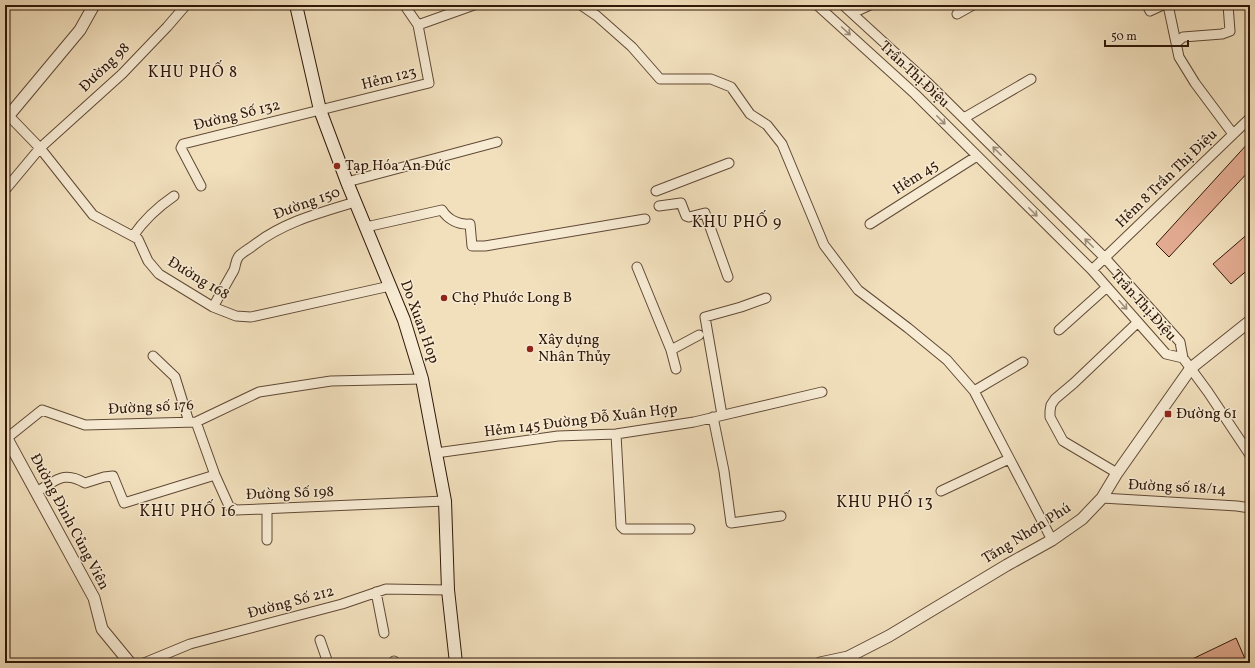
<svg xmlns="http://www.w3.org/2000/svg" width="1255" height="668" font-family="Vollkorn,serif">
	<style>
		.building { fill: #e4ac92; stroke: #2f1708 }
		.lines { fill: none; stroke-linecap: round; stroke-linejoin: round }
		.minor-casing { stroke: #604935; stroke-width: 11 }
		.tertiary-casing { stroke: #604935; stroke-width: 13 }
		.secondary-casing { stroke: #2f1708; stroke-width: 14 }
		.minor { stroke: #f7ebd4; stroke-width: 9 }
		.tertiary { stroke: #f7ebd4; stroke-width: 11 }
		.secondary { stroke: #f7ebd4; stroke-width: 12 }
		.oneway { stroke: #9d8c78 }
		.poi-dot { fill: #8f2418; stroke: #f7ebd4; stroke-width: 1.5 }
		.labels { text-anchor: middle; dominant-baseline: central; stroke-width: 3; stroke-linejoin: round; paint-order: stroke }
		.street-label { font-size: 15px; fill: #2f1708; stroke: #f7ebd4 }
		.poi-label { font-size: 15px; fill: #2f1708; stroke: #f7ebd4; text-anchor: start }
		.neighbourhood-label { font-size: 16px; letter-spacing: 1px; fill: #2f1708; stroke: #f7ebd4 }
	</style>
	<rect width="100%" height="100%" fill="#f2e0bd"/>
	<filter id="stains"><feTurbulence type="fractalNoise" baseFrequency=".005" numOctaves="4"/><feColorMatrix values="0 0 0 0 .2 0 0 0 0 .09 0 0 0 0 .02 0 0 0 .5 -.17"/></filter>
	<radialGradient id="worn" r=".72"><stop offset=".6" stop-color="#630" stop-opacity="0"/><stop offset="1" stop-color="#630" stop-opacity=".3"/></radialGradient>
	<path class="building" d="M 1250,141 L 1250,170 L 1169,257 L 1156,244 Z
		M 1250,232 L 1250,268 L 1231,284 L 1213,264 Z
		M 1236,638 L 1246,661 L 1241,663 L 1184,663 Z"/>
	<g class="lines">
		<defs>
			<path id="minor" d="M 581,5 L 597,16 L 632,47 L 660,79 L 711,79 L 731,87 L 750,114 L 767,125 L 782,144 L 824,245 L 858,290 L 908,328 L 947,360 L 974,391 L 1052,540
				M 817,5 L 915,94 L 1092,270 L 1166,354 L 1183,358
				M 843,5 L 927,82 L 1105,258 L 1180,342 L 1183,358 L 1208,392 L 1250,455
				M 1147,5 L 1150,11 L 1163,5
				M 1168,5 L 1179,57 L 1195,83 L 1233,134
				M 853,13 L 870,5
				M 957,14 L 973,5
				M 418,25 L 474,5
				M 1177,42 L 1183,37 L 1222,34 L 1230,31 L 1228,5
				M 9,116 L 40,148 L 93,215 L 138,239 L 148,261 L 159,274 L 213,307 L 236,316 L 251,317 L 390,286
				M 964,118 L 1031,79
				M 347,182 L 497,142
				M 201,186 L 181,148 L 183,144 L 429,83 L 418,25 L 405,6
				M 5,190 L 40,148 L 122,74 L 167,27 L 186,5
				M 656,191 L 729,163
				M 659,206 L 681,203 L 686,216 L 689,217 L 705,213 L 728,277
				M 870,224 L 977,156
				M 366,227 L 442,210 C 448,220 459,225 470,224 L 472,246 L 485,246 L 645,219
				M 133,236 C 144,220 158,207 174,196
				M 637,267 L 671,350 L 676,369
				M 1092,270 L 1250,118
				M 213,307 L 234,270 C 236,265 235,261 239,256 C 243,252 249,249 254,245 C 284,222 319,213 355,202
				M 1059,330 L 1107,287
				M 671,350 L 699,335
				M 153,356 L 175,377 L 189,422
				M 974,391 L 1023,362
				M 722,415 L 705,317 L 741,307 L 766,298
				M 713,417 L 724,471 L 731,523 L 781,516
				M 196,422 L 215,475 L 229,506 L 236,510 L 445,501
				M 616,434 L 621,526 L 624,529 L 690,529
				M 7,438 L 42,410 L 85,425 L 196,422 L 259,392 L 331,381 L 422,379
				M 436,453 L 558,436 L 616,434 L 694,422 L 822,392
				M 1117,473 L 1063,441 L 1050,417 L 1050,411 L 1051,405 L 1055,399 L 1074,383 L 1138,322
				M 941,491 L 1009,459
				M 36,492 C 56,481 63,470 85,483 L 104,477 L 113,476 L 124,503 L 215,475
				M 1102,498 L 1237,506 L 1250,508
				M 267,540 L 267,509
				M 376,592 L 384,633
				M 320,640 L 328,663
				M 394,661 L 394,663
				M 144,663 L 190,644 L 342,604 L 386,589 L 448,590"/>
			<path id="tertiary" d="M 5,120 L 80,30 L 94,5
				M 5,435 L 94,598 L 102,629 L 130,663
				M 820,663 L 848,657 L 889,636 L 1007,565 L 1052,540 L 1082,519 L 1102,498 L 1117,473 L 1191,368 L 1250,321"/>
			<path id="secondary" d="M 296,5 L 320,110 L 347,182 L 404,320 L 422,379 L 445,501 L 448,590 L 456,663"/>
		</defs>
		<use href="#minor" class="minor-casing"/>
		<use href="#tertiary" class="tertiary-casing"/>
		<use href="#secondary" class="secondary-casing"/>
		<use href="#minor" class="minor"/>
		<use href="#tertiary" class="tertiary"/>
		<use href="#secondary" class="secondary"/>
	</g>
	<defs><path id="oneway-shaft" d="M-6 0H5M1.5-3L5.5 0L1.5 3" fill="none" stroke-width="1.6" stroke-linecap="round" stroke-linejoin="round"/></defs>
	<g class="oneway">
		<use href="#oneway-shaft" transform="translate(846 31) rotate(42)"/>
		<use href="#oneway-shaft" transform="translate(941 120) rotate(45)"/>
		<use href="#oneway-shaft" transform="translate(997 151) rotate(-135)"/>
		<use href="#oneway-shaft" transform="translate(1033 212) rotate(45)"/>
		<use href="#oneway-shaft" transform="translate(1089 243) rotate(-135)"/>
		<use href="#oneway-shaft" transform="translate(1123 305) rotate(48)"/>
	</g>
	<g class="poi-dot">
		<circle cx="337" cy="166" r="4"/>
		<circle cx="444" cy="298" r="4"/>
		<circle cx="530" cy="349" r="4"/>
		<rect x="1164" y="410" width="8" height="8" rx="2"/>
	</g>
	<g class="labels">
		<g class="street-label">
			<text transform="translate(105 68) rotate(-44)">Đường 98</text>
			<text transform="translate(914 75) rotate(43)">Trần Thị Điệu</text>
			<text transform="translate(389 79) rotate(-14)">Hẻm 123</text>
			<text transform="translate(237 116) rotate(-14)">Đường Số 132</text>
			<text transform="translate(916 178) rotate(-33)">Hẻm 45</text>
			<text transform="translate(1167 179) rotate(-44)">Hẻm 8 Trần Thị Điệu</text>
			<text transform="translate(307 204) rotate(-20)">Đường 150</text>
			<text transform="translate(198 279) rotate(31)">Đường 168</text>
			<text transform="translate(1143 306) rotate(48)">Trần Thị Điệu</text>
			<text transform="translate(419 322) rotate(70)">Do Xuan Hop</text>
			<text transform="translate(151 408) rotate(-3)">Đường số 176</text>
			<text transform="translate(581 421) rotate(-7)">Hẻm 145 Đường Đỗ Xuân Hợp</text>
			<text transform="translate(1177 488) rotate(3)">Đường số 18/14</text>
			<text transform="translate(290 494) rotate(-2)">Đường Số 198</text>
			<text transform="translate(69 522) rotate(62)">Đường Đinh Củng Viên</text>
			<text transform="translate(1027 534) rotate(-32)">Tăng Nhơn Phú</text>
			<text transform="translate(291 603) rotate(-15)">Đường Số 212</text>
		</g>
		<g class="poi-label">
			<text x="345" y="166">Tạp Hóa An Đức</text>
			<text x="452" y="298">Chợ Phước Long B</text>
			<text x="538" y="340">Xây dựng<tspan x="538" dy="17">Nhân Thủy</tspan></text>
			<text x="1176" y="414">Đường 61</text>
		</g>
		<g class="neighbourhood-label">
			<text x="193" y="73">KHU PHỐ 8</text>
			<text x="737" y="223">KHU PHỐ 9</text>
			<text x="885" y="503">KHU PHỐ 13</text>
			<text x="188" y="512">KHU PHỐ 16</text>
		</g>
	</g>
	<rect width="1255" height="668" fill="none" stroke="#f2e0bd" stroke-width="20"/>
	<rect x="6" y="6" width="1243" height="656" fill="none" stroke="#2f1708" stroke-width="2"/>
	<rect x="10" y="10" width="1235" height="648" fill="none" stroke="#2f1708"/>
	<path d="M1105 40v6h83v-6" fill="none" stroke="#2f1708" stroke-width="2"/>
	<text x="1111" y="40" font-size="12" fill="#2f1708" stroke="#f7ebd4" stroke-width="3" paint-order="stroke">50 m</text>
	<rect width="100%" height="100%" filter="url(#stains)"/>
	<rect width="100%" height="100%" fill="url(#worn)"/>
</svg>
